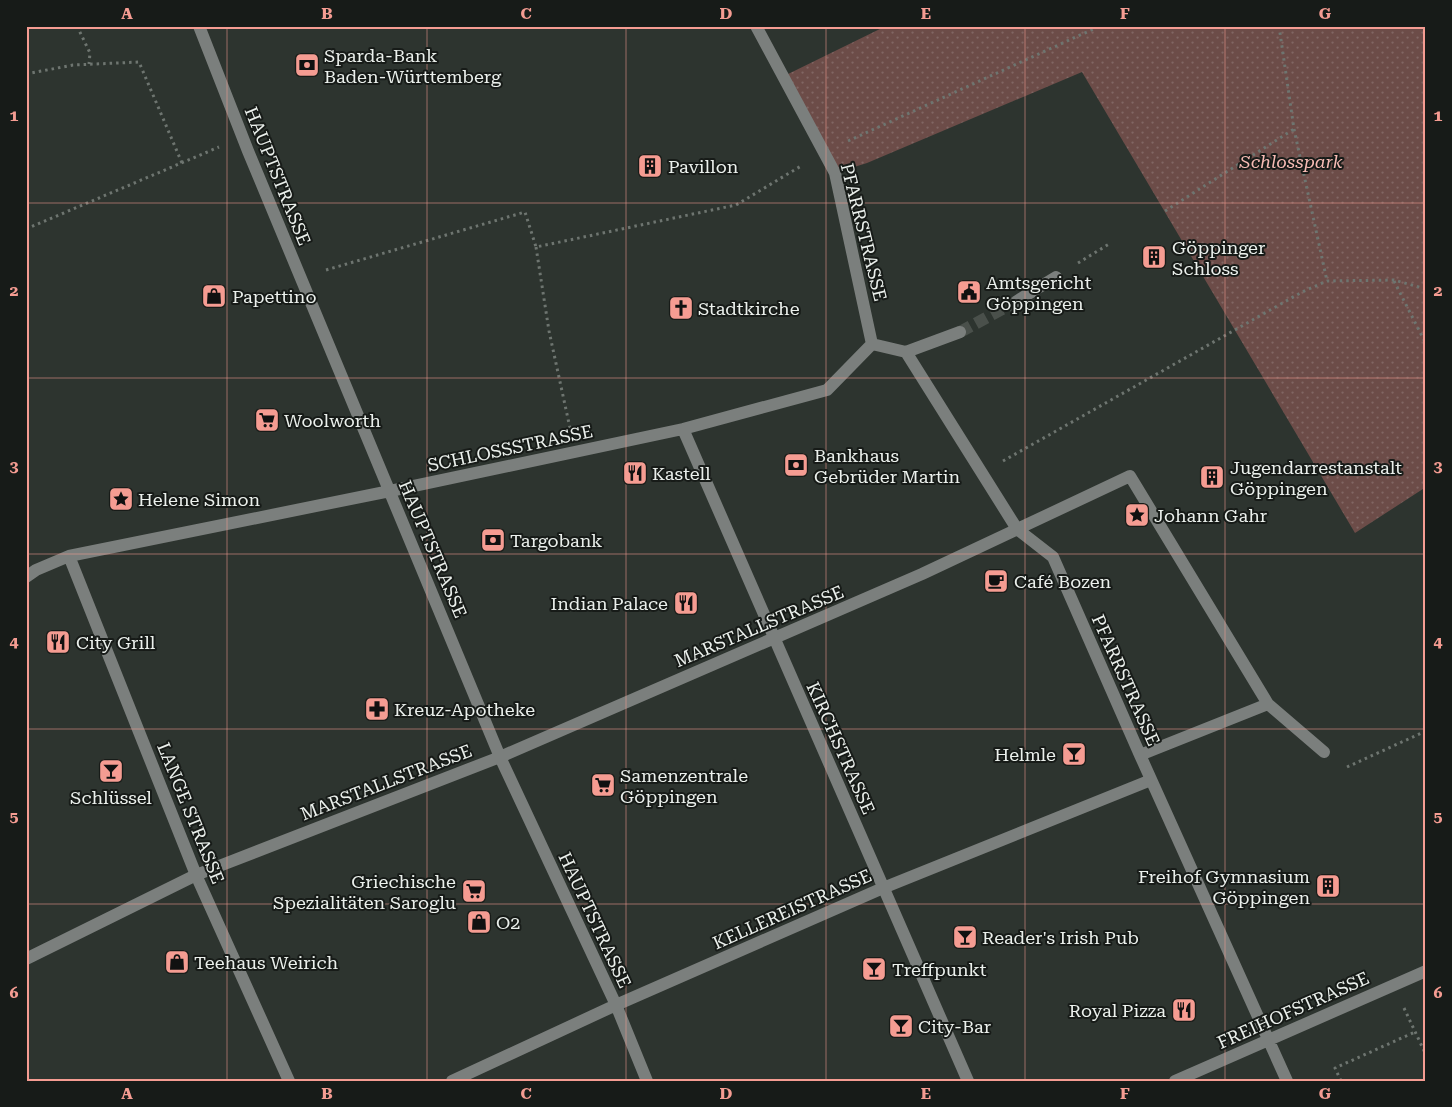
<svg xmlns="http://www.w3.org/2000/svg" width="1452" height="1107" font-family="'Roboto Serif',serif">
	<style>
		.green { fill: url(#green-dots) }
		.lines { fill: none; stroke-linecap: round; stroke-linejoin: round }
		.minor-tunnel { stroke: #4a504b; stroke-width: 12; stroke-dasharray: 12 6; stroke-linecap: butt }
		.path { stroke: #6e7570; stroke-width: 3; stroke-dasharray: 2.5 4; stroke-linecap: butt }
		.minor { stroke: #7b7f7d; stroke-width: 12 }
		.grid { fill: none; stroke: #f59c92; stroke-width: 1; stroke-opacity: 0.55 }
		.labels { text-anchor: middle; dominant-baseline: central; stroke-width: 4; stroke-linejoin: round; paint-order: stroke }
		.poi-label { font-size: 18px; fill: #ebf0ec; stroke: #171b18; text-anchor: start }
		.park-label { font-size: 18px; font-style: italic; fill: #f6bbb4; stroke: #171b18 }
		.street-label { font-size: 18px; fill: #ebf0ec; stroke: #171b18 }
		.neatline { fill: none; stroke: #f59c92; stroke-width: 2 }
		.grid-label { font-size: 16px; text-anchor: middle; font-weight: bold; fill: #f59c92 }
	</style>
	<defs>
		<pattern id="green-dots" width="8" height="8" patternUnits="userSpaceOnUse" patternTransform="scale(1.25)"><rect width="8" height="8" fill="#6c4c48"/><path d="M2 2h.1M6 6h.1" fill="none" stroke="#816663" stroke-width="1.8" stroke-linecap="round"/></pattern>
	</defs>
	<rect width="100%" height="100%" fill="#2d342f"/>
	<path class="green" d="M 886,26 L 1426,26 L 1426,487 L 1355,533 L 1082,72 L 867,163 L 835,173 L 784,76 Z"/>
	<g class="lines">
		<path class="minor-tunnel" d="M 960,332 L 1017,301"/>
		<path class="path" d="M 77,26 L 90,53 L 89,64
			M 1279,26 L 1294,129 L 1327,281
			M 26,74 L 73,65 L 139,62 L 182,163
			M 848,141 L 1100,26
			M 1165,211 L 1294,129
			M 26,229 L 219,147
			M 536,247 L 549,331 L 570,428
			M 1078,263 L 1109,244
			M 326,270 L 525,212 L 536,247 L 736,205 L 801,166
			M 1394,281 L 1426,344
			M 1003,461 L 1302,292 L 1327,281 L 1394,280 L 1426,289
			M 1347,767 L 1426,731
			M 1404,1008 L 1426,1055
			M 1341,1081 L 1335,1068 L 1415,1032"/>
		<path class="minor" d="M 199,26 L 248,151 L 500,757 L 616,1005 L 647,1081
			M 756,26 L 835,173 L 872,344
			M 1017,301 L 1056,277
			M 872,344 L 906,352 L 1017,529 L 1053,557 L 1140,755 L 1287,1081
			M 906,352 L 960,332
			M 683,429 L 968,1081
			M 69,556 L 196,875 L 289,1081
			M 26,577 L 36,570 L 69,556 L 390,491 L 683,429 L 827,390 L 872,344
			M 1268,704 L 1324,752
			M 26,959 L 196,875 L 500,757 L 922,574 L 1130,476 L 1268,704 L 1140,755
			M 452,1081 L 616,1005 L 883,888 L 1151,780
			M 1175,1081 L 1426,971"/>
	</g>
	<path class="grid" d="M 227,26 L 227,1081M 427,26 L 427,1081M 626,26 L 626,1081M 826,26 L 826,1081M 1025,26 L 1025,1081M 1225,26 L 1225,1081M 26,203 L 1426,203M 26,378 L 1426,378M 26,554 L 1426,554M 26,729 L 1426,729M 26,904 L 1426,904"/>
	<defs>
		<symbol id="bank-square" viewBox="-11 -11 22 22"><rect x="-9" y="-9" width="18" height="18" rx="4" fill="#f59c92" stroke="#171b18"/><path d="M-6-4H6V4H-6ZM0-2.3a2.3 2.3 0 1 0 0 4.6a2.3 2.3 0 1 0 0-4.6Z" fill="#111"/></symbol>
		<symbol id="building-square" viewBox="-11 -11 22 22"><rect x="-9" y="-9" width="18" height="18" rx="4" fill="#f59c92" stroke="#171b18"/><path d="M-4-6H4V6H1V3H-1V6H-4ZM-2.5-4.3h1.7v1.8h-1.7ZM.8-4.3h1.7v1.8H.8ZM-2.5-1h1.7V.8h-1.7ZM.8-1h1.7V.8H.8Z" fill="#111"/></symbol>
		<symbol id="civic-square" viewBox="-11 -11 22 22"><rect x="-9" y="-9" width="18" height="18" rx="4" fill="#f59c92" stroke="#171b18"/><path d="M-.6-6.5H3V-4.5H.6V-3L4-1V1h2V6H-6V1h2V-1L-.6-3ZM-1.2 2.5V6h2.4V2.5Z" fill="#111"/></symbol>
		<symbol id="shop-square" viewBox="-11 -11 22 22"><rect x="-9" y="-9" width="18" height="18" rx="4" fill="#f59c92" stroke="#171b18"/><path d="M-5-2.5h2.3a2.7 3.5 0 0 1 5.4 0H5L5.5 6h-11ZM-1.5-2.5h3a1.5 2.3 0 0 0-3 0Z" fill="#111"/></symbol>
		<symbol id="church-square" viewBox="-11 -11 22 22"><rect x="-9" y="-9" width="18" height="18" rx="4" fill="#f59c92" stroke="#171b18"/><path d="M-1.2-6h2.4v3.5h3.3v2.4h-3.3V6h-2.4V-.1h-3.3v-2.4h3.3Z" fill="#111"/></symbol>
		<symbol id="supermarket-square" viewBox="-11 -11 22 22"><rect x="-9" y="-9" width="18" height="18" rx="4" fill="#f59c92" stroke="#171b18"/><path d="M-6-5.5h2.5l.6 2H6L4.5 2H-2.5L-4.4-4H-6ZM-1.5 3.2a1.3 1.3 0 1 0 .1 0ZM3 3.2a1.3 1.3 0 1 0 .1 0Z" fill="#111"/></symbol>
		<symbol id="restaurant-square" viewBox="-11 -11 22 22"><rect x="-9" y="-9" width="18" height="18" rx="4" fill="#f59c92" stroke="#171b18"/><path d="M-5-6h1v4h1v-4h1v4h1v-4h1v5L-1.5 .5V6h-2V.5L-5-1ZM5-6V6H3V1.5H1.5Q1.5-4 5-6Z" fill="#111"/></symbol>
		<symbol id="sight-square" viewBox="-11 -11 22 22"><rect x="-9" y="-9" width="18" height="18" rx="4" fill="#f59c92" stroke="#171b18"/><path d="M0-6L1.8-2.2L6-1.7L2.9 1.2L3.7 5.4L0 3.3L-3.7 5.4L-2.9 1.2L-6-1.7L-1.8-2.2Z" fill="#111"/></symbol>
		<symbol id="cafe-square" viewBox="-11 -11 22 22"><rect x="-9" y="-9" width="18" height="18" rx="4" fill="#f59c92" stroke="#171b18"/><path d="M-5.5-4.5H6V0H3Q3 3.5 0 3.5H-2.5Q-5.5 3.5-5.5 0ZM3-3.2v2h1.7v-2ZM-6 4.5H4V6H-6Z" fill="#111"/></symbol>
		<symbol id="pharmacy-square" viewBox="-11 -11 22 22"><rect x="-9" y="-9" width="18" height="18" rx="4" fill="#f59c92" stroke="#171b18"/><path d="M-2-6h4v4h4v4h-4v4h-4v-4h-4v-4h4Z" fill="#111"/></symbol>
		<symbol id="bar-square" viewBox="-11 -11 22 22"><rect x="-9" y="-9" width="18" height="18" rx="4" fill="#f59c92" stroke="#171b18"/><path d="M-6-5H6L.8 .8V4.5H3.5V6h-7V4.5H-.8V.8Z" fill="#111"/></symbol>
	</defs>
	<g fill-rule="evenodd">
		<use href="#bank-square" x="293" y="51" width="28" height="28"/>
		<use href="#building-square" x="636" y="152" width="28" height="28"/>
		<use href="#building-square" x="1140" y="243" width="28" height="28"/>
		<use href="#civic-square" x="955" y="278" width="28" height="28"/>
		<use href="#shop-square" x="200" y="282" width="28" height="28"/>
		<use href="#church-square" x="667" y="294" width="28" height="28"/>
		<use href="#supermarket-square" x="253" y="406" width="28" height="28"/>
		<use href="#bank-square" x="782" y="451" width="28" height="28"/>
		<use href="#restaurant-square" x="621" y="459" width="28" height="28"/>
		<use href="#building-square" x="1198" y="463" width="28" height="28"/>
		<use href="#sight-square" x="107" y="485" width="28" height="28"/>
		<use href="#sight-square" x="1123" y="501" width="28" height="28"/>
		<use href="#bank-square" x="479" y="526" width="28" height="28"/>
		<use href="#cafe-square" x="982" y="567" width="28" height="28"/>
		<use href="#restaurant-square" x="672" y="589" width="28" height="28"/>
		<use href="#restaurant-square" x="44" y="628" width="28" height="28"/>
		<use href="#pharmacy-square" x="363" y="695" width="28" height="28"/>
		<use href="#bar-square" x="1060" y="740" width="28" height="28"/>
		<use href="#bar-square" x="97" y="757" width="28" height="28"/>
		<use href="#supermarket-square" x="589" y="771" width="28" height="28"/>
		<use href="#building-square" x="1314" y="872" width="28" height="28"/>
		<use href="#supermarket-square" x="460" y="877" width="28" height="28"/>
		<use href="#shop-square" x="465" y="908" width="28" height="28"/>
		<use href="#bar-square" x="951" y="923" width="28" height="28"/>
		<use href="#shop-square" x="163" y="948" width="28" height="28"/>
		<use href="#bar-square" x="860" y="955" width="28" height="28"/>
		<use href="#restaurant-square" x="1170" y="996" width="28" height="28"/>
		<use href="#bar-square" x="887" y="1012" width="28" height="28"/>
	</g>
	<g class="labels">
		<g class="poi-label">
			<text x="324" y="55">Sparda-Bank<tspan x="324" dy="21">Baden-Württemberg</tspan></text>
			<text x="668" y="166">Pavillon</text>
			<text x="1172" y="247">Göppinger<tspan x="1172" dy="21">Schloss</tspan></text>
			<text x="986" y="282">Amtsgericht<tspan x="986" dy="21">Göppingen</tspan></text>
			<text x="232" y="296">Papettino</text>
			<text x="698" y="308">Stadtkirche</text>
			<text x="284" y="420">Woolworth</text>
			<text x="814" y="455">Bankhaus<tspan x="814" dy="21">Gebrüder Martin</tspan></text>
			<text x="1230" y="467">Jugendarrestanstalt<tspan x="1230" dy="21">Göppingen</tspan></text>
			<text x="652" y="473">Kastell</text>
			<text x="138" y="499">Helene Simon</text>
			<text x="1154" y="515">Johann Gahr</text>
			<text x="510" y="540">Targobank</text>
			<text x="1014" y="581">Café Bozen</text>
			<text x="668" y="603" text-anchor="end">Indian Palace</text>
			<text x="76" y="642">City Grill</text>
			<text x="394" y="709">Kreuz-Apotheke</text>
			<text x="1056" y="754" text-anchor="end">Helmle</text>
			<text x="620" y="775">Samenzentrale<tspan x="620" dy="21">Göppingen</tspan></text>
			<text x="111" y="797" text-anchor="middle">Schlüssel</text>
			<text x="1310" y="876" text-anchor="end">Freihof Gymnasium<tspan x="1310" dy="21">Göppingen</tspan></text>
			<text x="456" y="881" text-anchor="end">Griechische<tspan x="456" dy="21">Spezialitäten Saroglu</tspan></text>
			<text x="496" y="922">O2</text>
			<text x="982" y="937">Reader's Irish Pub</text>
			<text x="194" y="962">Teehaus Weirich</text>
			<text x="892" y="969">Treffpunkt</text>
			<text x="1166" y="1010" text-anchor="end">Royal Pizza</text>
			<text x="918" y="1026">City-Bar</text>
		</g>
		<g class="park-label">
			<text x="1291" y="161">Schlosspark</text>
		</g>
		<g class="street-label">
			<text transform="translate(278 176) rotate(68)">HAUPTSTRASSE</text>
			<text transform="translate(864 232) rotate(76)">PFARRSTRASSE</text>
			<text transform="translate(510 448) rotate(-12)">SCHLOSSSTRASSE</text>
			<text transform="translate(433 549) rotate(67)">HAUPTSTRASSE</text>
			<text transform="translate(759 626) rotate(-23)">MARSTALLSTRASSE</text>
			<text transform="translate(1126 680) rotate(66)">PFARRSTRASSE</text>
			<text transform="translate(841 748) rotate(66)">KIRCHSTRASSE</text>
			<text transform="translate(386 782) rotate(-21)">MARSTALLSTRASSE</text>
			<text transform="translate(191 813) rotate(68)">LANGE STRASSE</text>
			<text transform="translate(792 909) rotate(-24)">KELLEREISTRASSE</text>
			<text transform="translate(595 920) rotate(65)">HAUPTSTRASSE</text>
			<text transform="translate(1293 1010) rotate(-24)">FREIHOFSTRASSE</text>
		</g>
	</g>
	<rect width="1452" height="1107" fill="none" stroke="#171b18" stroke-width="55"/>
	<rect x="28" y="28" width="1396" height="1052" class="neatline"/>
	<g class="grid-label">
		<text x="127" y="19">A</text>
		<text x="327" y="19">B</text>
		<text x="526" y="19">C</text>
		<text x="726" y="19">D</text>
		<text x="926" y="19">E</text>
		<text x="1125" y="19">F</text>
		<text x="1325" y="19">G</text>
		<text x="14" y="121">1</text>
		<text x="1438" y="121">1</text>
		<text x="14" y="296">2</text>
		<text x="1438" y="296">2</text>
		<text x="14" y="472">3</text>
		<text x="1438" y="472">3</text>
		<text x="14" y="647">4</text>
		<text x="1438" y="647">4</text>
		<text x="14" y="822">5</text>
		<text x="1438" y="822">5</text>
		<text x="14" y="998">6</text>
		<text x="1438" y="998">6</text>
		<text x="127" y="1099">A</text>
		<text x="327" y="1099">B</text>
		<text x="526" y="1099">C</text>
		<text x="726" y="1099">D</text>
		<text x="926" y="1099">E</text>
		<text x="1125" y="1099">F</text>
		<text x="1325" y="1099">G</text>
	</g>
</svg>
